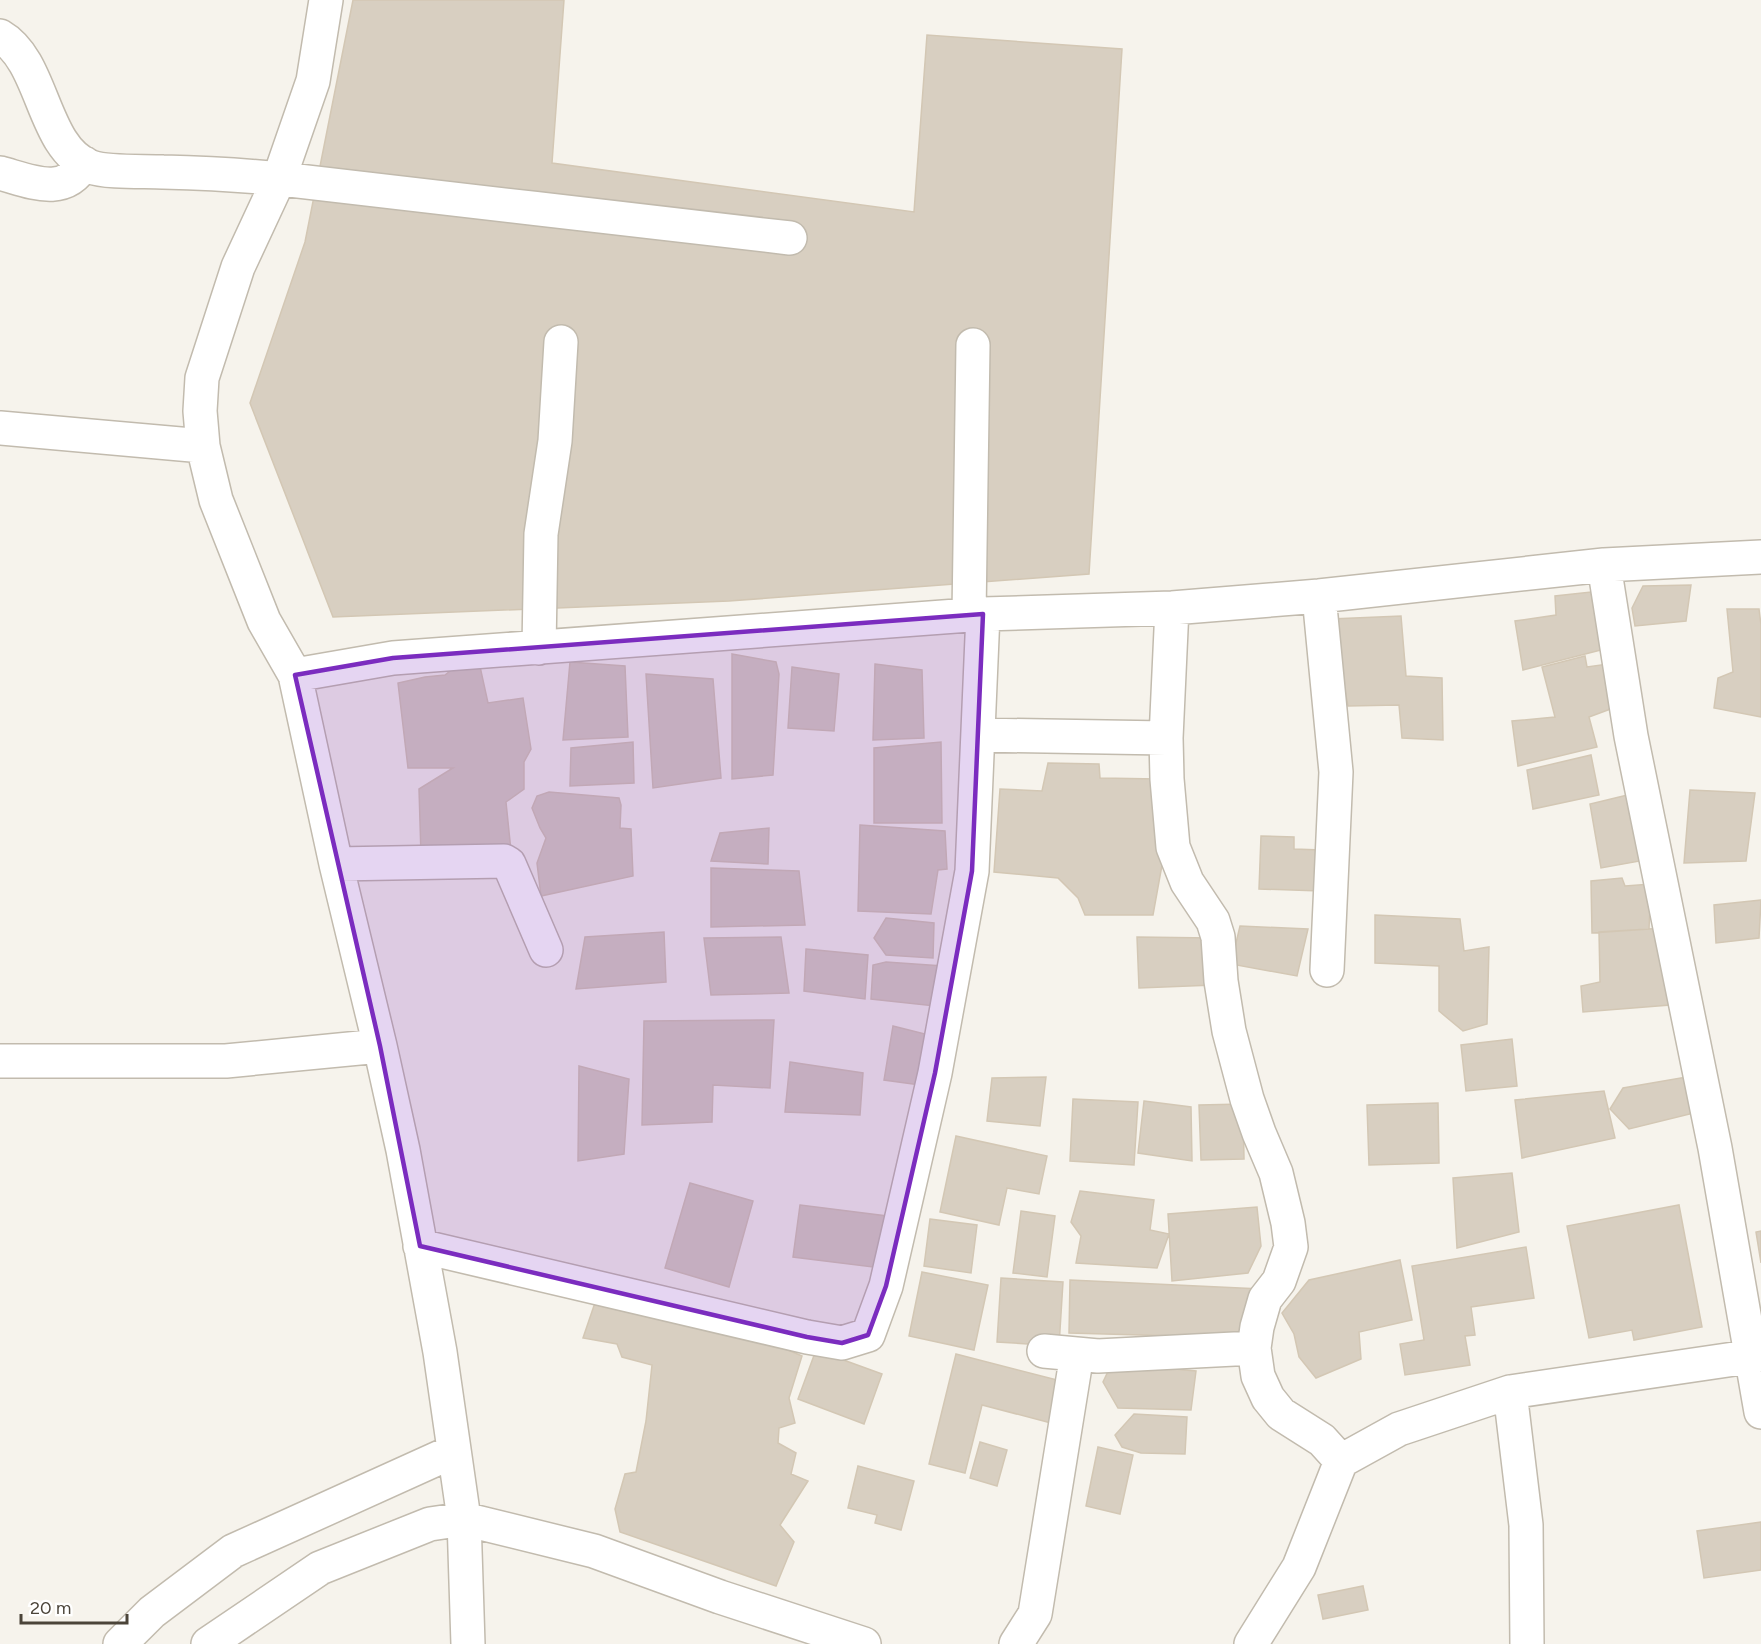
<svg xmlns="http://www.w3.org/2000/svg" width="1761" height="1644" font-family="Figtree,sans-serif">
	<style>
		.building { fill: #d8cfc1; stroke: #d3c7b4; stroke-width: 1.5 }
		.lines { fill: none; stroke-linecap: round; stroke-linejoin: round }
		.minor-casing { stroke: #c2bbae; stroke-width: 36 }
		.minor { stroke: #fff; stroke-width: 33 }
		.marked { fill: #7b2cbf; fill-opacity: 0.2; stroke: #7b2cbf; stroke-width: 4.5; stroke-linejoin: round }
	</style>
	<rect width="100%" height="100%" fill="#f6f3ec"/>
	<path class="building" d="M 353,0 L 564,0 L 552,163 L 914,212 L 927,35 L 1122,49 L 1089,574 L 729,601 L 333,617 L 250,403 L 305,242 Z
		M 1691,585 L 1686,621 L 1635,626 L 1632,608 L 1643,586 Z
		M 1591,592 L 1601,650 L 1523,670 L 1515,621 L 1556,615 L 1555,596 Z
		M 1727,609 L 1759,609 L 1761,625 L 1761,717 L 1714,708 L 1718,678 L 1733,672 Z
		M 1401,616 L 1406,676 L 1442,678 L 1443,740 L 1402,738 L 1399,705 L 1348,706 L 1331,619 Z
		M 732,654 L 776,662 L 779,674 L 773,775 L 732,779 Z
		M 1585,656 L 1587,667 L 1608,664 L 1616,707 L 1589,717 L 1597,747 L 1518,766 L 1512,721 L 1555,717 L 1542,667 Z
		M 479,662 L 488,703 L 523,698 L 531,749 L 524,762 L 524,789 L 506,802 L 511,851 L 421,855 L 419,789 L 453,768 L 408,768 L 398,683 L 425,677 L 445,675 L 460,663 Z
		M 570,662 L 625,666 L 628,737 L 563,740 Z
		M 875,664 L 922,670 L 924,738 L 873,740 Z
		M 792,667 L 839,674 L 834,731 L 788,728 Z
		M 646,674 L 713,679 L 721,778 L 653,788 Z
		M 633,742 L 634,783 L 570,786 L 571,748 Z
		M 941,742 L 942,823 L 874,823 L 874,748 Z
		M 1591,755 L 1599,795 L 1533,809 L 1527,770 Z
		M 1048,763 L 1099,764 L 1100,778 L 1158,779 L 1166,843 L 1153,915 L 1085,915 L 1078,898 L 1058,878 L 994,872 L 1000,789 L 1042,791 Z
		M 1690,790 L 1755,793 L 1746,861 L 1684,863 Z
		M 549,792 L 619,798 L 621,805 L 620,828 L 631,829 L 633,876 L 541,896 L 537,863 L 546,838 L 540,828 L 532,808 L 537,796 Z
		M 1640,792 L 1651,859 L 1601,868 L 1590,804 Z
		M 860,825 L 945,831 L 947,869 L 938,870 L 931,914 L 858,911 Z
		M 769,828 L 768,864 L 711,861 L 720,833 Z
		M 1261,836 L 1294,837 L 1294,849 L 1321,850 L 1320,891 L 1259,889 Z
		M 711,868 L 799,871 L 805,925 L 711,927 Z
		M 1622,878 L 1625,886 L 1651,884 L 1649,929 L 1592,933 L 1591,881 Z
		M 1761,900 L 1759,938 L 1716,943 L 1714,905 Z
		M 1375,915 L 1460,919 L 1464,951 L 1489,947 L 1487,1024 L 1463,1031 L 1439,1011 L 1439,966 L 1375,963 Z
		M 886,918 L 934,923 L 933,958 L 886,955 L 874,938 Z
		M 1240,926 L 1308,929 L 1297,976 L 1231,964 Z
		M 1665,928 L 1670,1005 L 1583,1012 L 1581,986 L 1600,982 L 1599,932 Z
		M 664,932 L 666,982 L 576,989 L 585,937 Z
		M 781,937 L 789,993 L 711,995 L 704,938 Z
		M 1137,937 L 1212,938 L 1214,985 L 1139,988 Z
		M 806,949 L 868,955 L 865,999 L 804,991 Z
		M 886,962 L 943,966 L 935,1006 L 871,999 L 873,965 Z
		M 774,1020 L 770,1088 L 713,1085 L 712,1122 L 642,1125 L 644,1021 Z
		M 893,1026 L 933,1036 L 927,1086 L 884,1080 Z
		M 1512,1039 L 1517,1086 L 1466,1091 L 1461,1045 Z
		M 790,1062 L 863,1073 L 860,1115 L 785,1112 Z
		M 579,1066 L 629,1079 L 624,1154 L 578,1161 Z
		M 1692,1076 L 1702,1111 L 1629,1129 L 1610,1109 L 1623,1088 Z
		M 1046,1077 L 1040,1126 L 987,1121 L 992,1078 Z
		M 1604,1091 L 1615,1138 L 1522,1158 L 1515,1100 Z
		M 1073,1099 L 1138,1102 L 1134,1165 L 1070,1161 Z
		M 1144,1101 L 1191,1107 L 1192,1161 L 1138,1153 Z
		M 1438,1103 L 1439,1163 L 1369,1165 L 1367,1105 Z
		M 1243,1104 L 1244,1159 L 1201,1160 L 1199,1105 Z
		M 956,1136 L 1047,1156 L 1039,1194 L 1007,1188 L 999,1225 L 940,1212 Z
		M 1512,1173 L 1519,1232 L 1457,1248 L 1453,1178 Z
		M 690,1183 L 753,1201 L 729,1287 L 665,1268 Z
		M 1080,1191 L 1154,1200 L 1150,1230 L 1169,1234 L 1157,1268 L 1076,1263 L 1081,1236 L 1071,1222 Z
		M 800,1205 L 887,1216 L 881,1268 L 793,1257 Z
		M 1679,1205 L 1702,1327 L 1634,1340 L 1632,1330 L 1589,1338 L 1567,1226 Z
		M 1257,1207 L 1261,1246 L 1248,1273 L 1172,1281 L 1168,1214 Z
		M 1021,1211 L 1055,1216 L 1047,1277 L 1013,1273 Z
		M 930,1219 L 977,1225 L 971,1273 L 924,1266 Z
		M 1761,1231 L 1761,1263 L 1756,1232 Z
		M 1526,1247 L 1534,1298 L 1471,1307 L 1475,1335 L 1465,1336 L 1470,1365 L 1405,1375 L 1400,1344 L 1424,1340 L 1412,1266 Z
		M 1400,1260 L 1412,1320 L 1359,1332 L 1361,1359 L 1316,1378 L 1299,1357 L 1294,1334 L 1282,1313 L 1309,1280 Z
		M 922,1272 L 988,1285 L 974,1350 L 909,1336 Z
		M 1001,1278 L 1063,1282 L 1059,1346 L 997,1342 Z
		M 1070,1280 L 1261,1289 L 1249,1338 L 1069,1333 Z
		M 598,1294 L 739,1329 L 802,1356 L 789,1398 L 795,1423 L 779,1428 L 778,1443 L 796,1453 L 791,1474 L 808,1481 L 780,1525 L 794,1542 L 776,1586 L 620,1532 L 615,1509 L 625,1474 L 636,1472 L 646,1421 L 652,1365 L 622,1357 L 617,1344 L 583,1338 Z
		M 816,1350 L 882,1374 L 864,1424 L 798,1399 Z
		M 956,1354 L 1065,1382 L 1055,1424 L 982,1405 L 965,1473 L 929,1464 Z
		M 1112,1363 L 1196,1371 L 1191,1410 L 1118,1408 L 1103,1382 Z
		M 1134,1414 L 1187,1417 L 1185,1454 L 1141,1453 L 1122,1447 L 1115,1435 Z
		M 980,1442 L 1007,1450 L 997,1486 L 970,1478 Z
		M 1098,1447 L 1133,1455 L 1120,1514 L 1086,1506 Z
		M 858,1466 L 914,1481 L 901,1530 L 875,1523 L 877,1515 L 848,1508 Z
		M 1761,1522 L 1761,1570 L 1704,1578 L 1697,1531 Z
		M 1363,1586 L 1368,1610 L 1323,1619 L 1318,1595 Z"/>
	<g class="lines">
		<defs>
			<path id="minor" d="M 326,0 L 313,81 L 279,179 L 238,267 L 202,378 L 200,411 L 203,446 L 216,500 L 264,621 L 295,675 L 393,658 L 983,614 L 1172,608 L 1319,596 L 1604,565 L 1761,557
				M 0,36 C 45,62 41,148 91,167 C 107,173 145,171 163,172 C 202,173 242,175 281,179 C 451,198 620,219 790,238
				M 0,173 C 30,181 65,198 84,163
				M 0,428 L 203,446
				M 1604,565 L 1631,736 L 1715,1148 L 1761,1412
				M 1319,596 L 1336,772 L 1327,970
				M 1172,608 L 1166,738 L 1167,779 L 1173,847 L 1187,882 L 1213,921 L 1218,937 L 1221,981 L 1229,1031 L 1247,1099 L 1259,1133 L 1276,1173 L 1288,1223 L 1291,1247 L 1279,1281 L 1265,1299 L 1257,1327 L 1254,1348 L 1258,1376 L 1268,1398 L 1281,1414 L 1322,1440 L 1341,1461
				M 969,615 L 973,345
				M 539,648 L 541,534 L 555,441 L 561,342
				M 295,675 L 336,864 L 380,1046 L 403,1150 L 440,1352 L 464,1519 L 468,1644
				M 978,735 L 1166,738
				M 336,864 L 504,861 L 509,864 L 546,950
				M 0,1061 L 226,1061 L 380,1046
				M 420,1246 L 807,1337 L 842,1343 L 868,1335 L 886,1286 L 935,1073 L 972,871 L 983,614
				M 1044,1351 L 1098,1356 L 1254,1348
				M 1510,1392 L 1526,1525 L 1527,1644
				M 120,1644 L 152,1612 L 233,1551 L 454,1451
				M 208,1644 L 320,1568 L 430,1524 L 464,1519 L 594,1551 L 720,1597 L 864,1644
				M 1016,1644 L 1035,1614 L 1077,1354
				M 1251,1644 L 1299,1567 L 1341,1461 L 1399,1429 L 1510,1392 L 1761,1355"/>
		</defs>
		<use href="#minor" class="minor-casing"/>
		<use href="#minor" class="minor"/>
	</g>
	<path class="marked" d="M 983,614 L 972,871 L 935,1073 L 886,1286 L 868,1335 L 842,1343 L 807,1337 L 420,1246 L 380,1046 L 295,675 L 393,658 Z"/>
	<path d="M21 1614v9h106v-9" fill="none" stroke="#4b4439" stroke-width="3"/>
	<text x="30" y="1614" font-size="18" fill="#4b4439" stroke="#ffffff" stroke-width="4.5" paint-order="stroke">20 m</text>
</svg>
